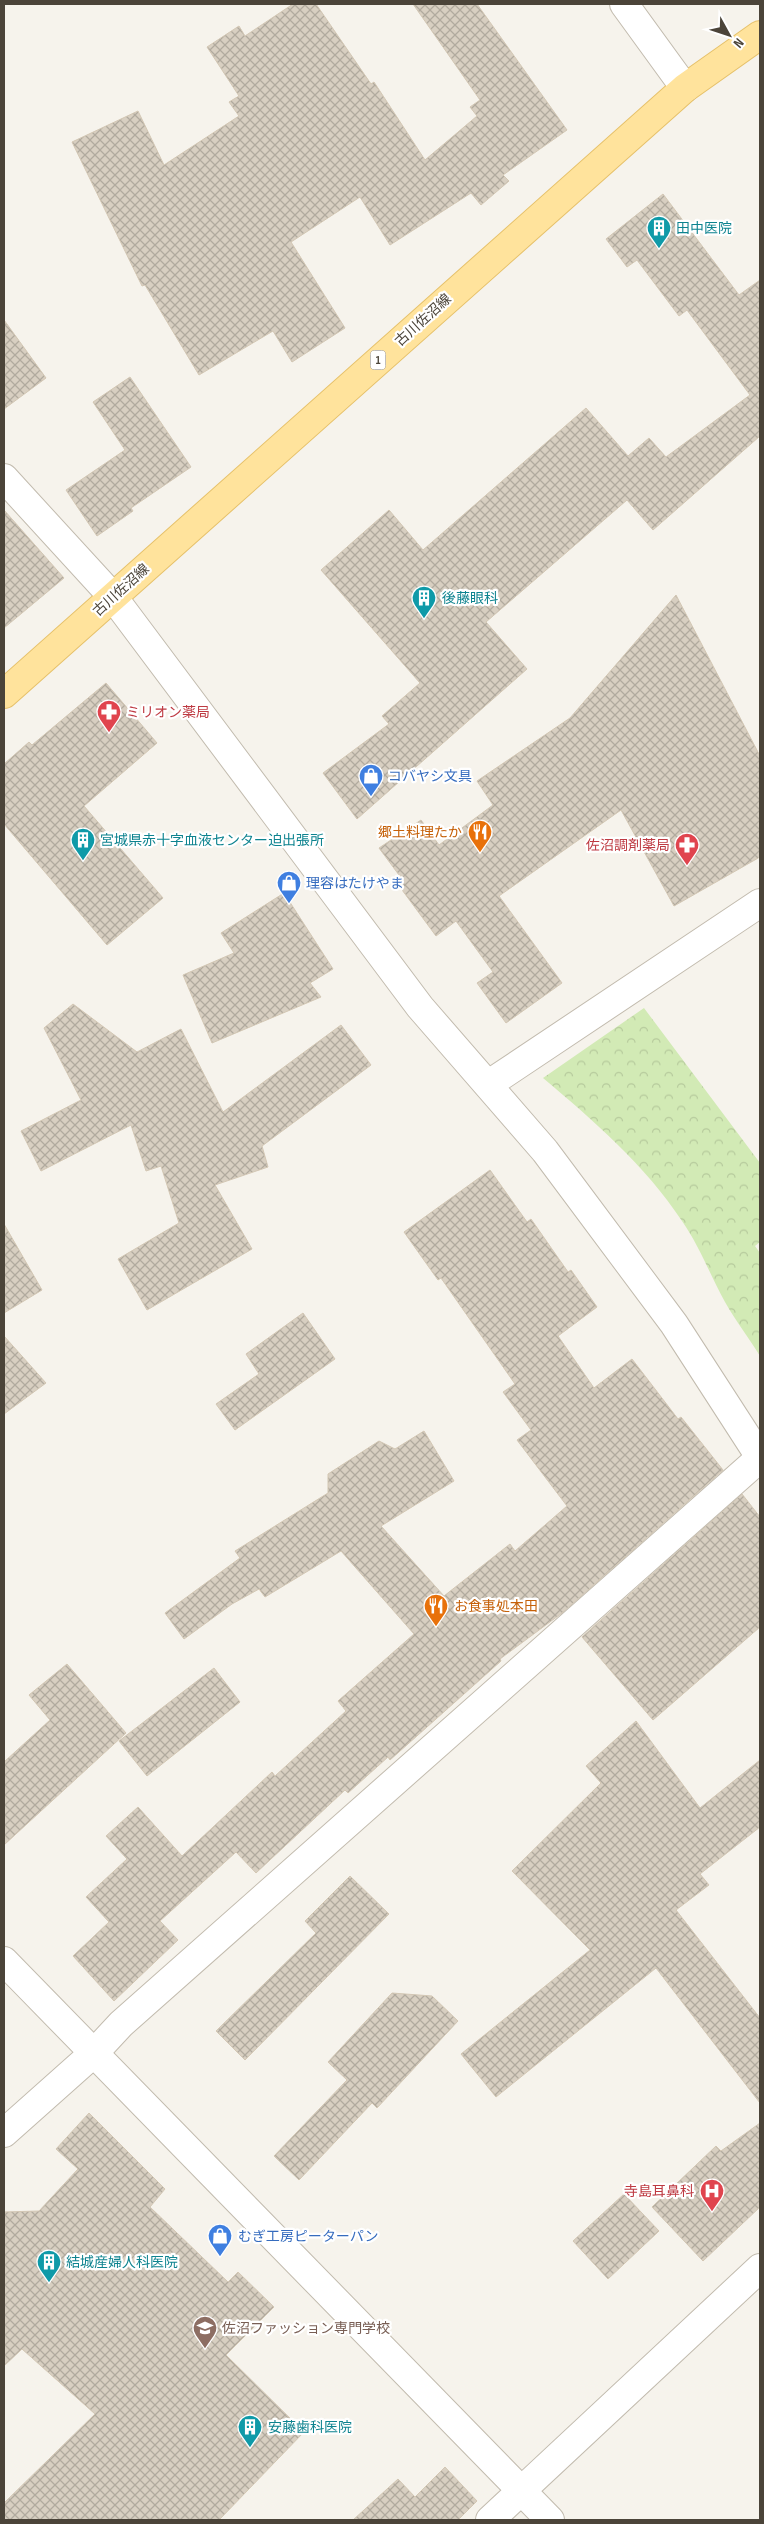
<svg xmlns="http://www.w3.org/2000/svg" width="764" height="2524" font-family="'Sofia Sans Condensed','Noto Sans JP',sans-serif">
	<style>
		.forest { fill: url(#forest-crowns) }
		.building { fill: url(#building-cross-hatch); stroke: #d3c7b4 }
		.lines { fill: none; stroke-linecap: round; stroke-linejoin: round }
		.minor-casing { stroke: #c2bbae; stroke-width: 30 }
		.tertiary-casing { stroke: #c2bbae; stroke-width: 30 }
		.primary-casing { stroke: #e6c16a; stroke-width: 30 }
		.minor { stroke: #fff; stroke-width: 28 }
		.tertiary { stroke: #fff; stroke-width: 28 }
		.primary { stroke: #ffe39c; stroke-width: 28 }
		.labels { text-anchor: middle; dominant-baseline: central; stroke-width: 4.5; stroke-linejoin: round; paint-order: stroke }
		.shield { fill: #fff; stroke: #817c74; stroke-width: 1 }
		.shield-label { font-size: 12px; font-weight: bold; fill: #4b4439 }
		.culture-label { font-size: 14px; fill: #0d838f; stroke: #fff; text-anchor: start }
		.street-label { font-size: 14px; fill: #4b4439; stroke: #fff }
		.health-label { font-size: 14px; fill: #be3a42; stroke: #fff; text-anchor: end }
		.shop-label { font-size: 14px; fill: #366cbe; stroke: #fff; text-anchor: start }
		.food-label { font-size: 14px; fill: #c56008; stroke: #fff; text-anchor: end }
		.education-label { font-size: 14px; fill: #785e54; stroke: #fff; text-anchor: start }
	</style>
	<defs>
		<pattern id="forest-crowns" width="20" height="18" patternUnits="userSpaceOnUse" patternTransform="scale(1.25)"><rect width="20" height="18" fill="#d2eab5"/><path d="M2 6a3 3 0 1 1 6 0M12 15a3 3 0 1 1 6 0" fill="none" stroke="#b6ca9c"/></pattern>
		<pattern id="building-cross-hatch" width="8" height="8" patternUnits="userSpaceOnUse" patternTransform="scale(1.25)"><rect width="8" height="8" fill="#d8cfc1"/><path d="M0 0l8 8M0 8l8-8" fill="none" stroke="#b1aa9e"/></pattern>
	</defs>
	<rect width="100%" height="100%" fill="#f6f3ec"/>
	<path class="forest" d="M 644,1008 L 760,1163 L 760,1242 L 755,1246 L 760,1253 L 760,1356 C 749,1338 735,1320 725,1302 C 710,1275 700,1247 682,1221 C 645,1165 594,1121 543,1078 Z"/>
	<path class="building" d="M 293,4 L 316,4 L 371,84 L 374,82 L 425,160 L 477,116 L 470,107 L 480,100 L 413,4 L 477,4 L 567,130 L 503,175 L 509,181 L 481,205 L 471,193 L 390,245 L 360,197 L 291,242 L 345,328 L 292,362 L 273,331 L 199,375 L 145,285 L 142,286 L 72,142 L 138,111 L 164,165 L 239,116 L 229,102 L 239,96 L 207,47 L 239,26 L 245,36 Z
		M 663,194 L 739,295 L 760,280 L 760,436 L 653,530 L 627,500 L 486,622 L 527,669 L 357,819 L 323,773 L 389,724 L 382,716 L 420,683 L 321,570 L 389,510 L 423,550 L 586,408 L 628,456 L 649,438 L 666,457 L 750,395 L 687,310 L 679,316 L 637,260 L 627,267 L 606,239 Z
		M 4,320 L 46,378 L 4,409 Z
		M 130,377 L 191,467 L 131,508 L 133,511 L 97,536 L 66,490 L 125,450 L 93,402 Z
		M 4,510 L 64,578 L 4,628 Z
		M 676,595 L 760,756 L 760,857 L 674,906 L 621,810 L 499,896 L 562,983 L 506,1023 L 477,983 L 493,972 L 456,921 L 436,936 L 394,879 L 399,875 L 379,848 L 421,820 L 439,845 L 493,805 L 477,781 L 570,718 Z
		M 106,683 L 157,743 L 84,806 L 163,898 L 107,945 L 4,824 L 4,764 L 29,742 L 32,745 Z
		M 284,893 L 333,969 L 310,983 L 321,997 L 212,1043 L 183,975 L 234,953 L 221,933 Z
		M 73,1004 L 137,1052 L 181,1029 L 223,1112 L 341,1025 L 371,1065 L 262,1146 L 268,1167 L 215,1185 L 252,1249 L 147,1310 L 118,1259 L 179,1223 L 161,1166 L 146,1171 L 131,1125 L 41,1171 L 21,1131 L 81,1100 L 44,1028 Z
		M 490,1170 L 527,1222 L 531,1219 L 568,1272 L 571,1270 L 597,1307 L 558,1336 L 594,1388 L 632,1359 L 678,1419 L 681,1417 L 723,1470 L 562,1613 L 500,1659 L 501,1661 L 390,1760 L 388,1757 L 348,1793 L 345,1790 L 256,1873 L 236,1852 L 160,1921 L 178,1940 L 114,2001 L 73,1956 L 109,1922 L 86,1897 L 127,1859 L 106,1836 L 138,1807 L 182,1856 L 272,1772 L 275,1776 L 346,1711 L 338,1701 L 414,1634 L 341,1551 L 265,1597 L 259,1589 L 232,1604 L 184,1639 L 165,1613 L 240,1558 L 235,1551 L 328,1493 L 328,1474 L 379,1441 L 395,1449 L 424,1431 L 454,1481 L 381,1526 L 444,1596 L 510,1544 L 515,1551 L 567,1506 L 517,1440 L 531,1430 L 503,1392 L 515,1384 L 441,1278 L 438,1280 L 404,1232 Z
		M 4,1224 L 42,1290 L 4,1313 Z
		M 303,1313 L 335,1359 L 235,1430 L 216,1404 L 259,1374 L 246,1354 Z
		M 4,1336 L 46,1383 L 4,1414 Z
		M 742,1494 L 760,1517 L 760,1627 L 653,1720 L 582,1637 Z
		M 67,1664 L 126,1733 L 4,1845 L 4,1762 L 50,1720 L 29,1695 Z
		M 214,1668 L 240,1702 L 147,1776 L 119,1741 Z
		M 636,1721 L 700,1808 L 760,1760 L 760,1827 L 700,1874 L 709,1885 L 676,1910 L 760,2018 L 760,2103 L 656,1968 L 496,2097 L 461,2054 L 590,1950 L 512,1871 L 601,1783 L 586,1766 Z
		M 350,1876 L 389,1914 L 245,2060 L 216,2031 L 316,1933 L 305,1921 Z
		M 392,1993 L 432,1996 L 458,2021 L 377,2108 L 372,2103 L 299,2180 L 274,2156 L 347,2080 L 328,2062 Z
		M 89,2113 L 165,2189 L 150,2207 L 228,2282 L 238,2272 L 274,2307 L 226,2355 L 304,2432 L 219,2520 L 4,2520 L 4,2503 L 95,2414 L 22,2349 L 4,2366 L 4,2212 L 39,2211 L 78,2169 L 56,2149 Z
		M 760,2123 L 760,2207 L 703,2261 L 652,2207 L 716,2146 L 721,2151 Z
		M 624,2194 L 659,2231 L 608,2279 L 573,2241 Z
		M 445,2467 L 477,2501 L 458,2520 L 353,2520 L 398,2479 L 415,2497 Z"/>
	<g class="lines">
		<defs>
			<path id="minor" d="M 624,4 L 685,88
				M 4,478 L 113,597
				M 489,1084 L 760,903
				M 4,2133 L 95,2052 L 121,2024 L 760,1458
				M 490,2520 L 760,2268"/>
			<path id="tertiary" d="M 113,597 L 420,1007 L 545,1151 L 674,1324 L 760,1457
				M 4,1961 L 550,2520"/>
			<path id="primary" d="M 4,694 L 685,88 L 760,35"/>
		</defs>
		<use href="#minor" class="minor-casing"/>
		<use href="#tertiary" class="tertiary-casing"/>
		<use href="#primary" class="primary-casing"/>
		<use href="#minor" class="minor"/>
		<use href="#tertiary" class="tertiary"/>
		<use href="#primary" class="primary"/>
	</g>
	<defs>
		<symbol id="building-pin" viewBox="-11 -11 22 30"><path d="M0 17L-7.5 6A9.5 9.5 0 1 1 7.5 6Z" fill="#0f9aa8" stroke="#fff"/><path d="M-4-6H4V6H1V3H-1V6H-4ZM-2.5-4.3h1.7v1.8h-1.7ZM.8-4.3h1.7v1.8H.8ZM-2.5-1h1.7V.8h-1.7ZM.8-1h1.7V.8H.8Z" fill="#fff"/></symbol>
		<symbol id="pharmacy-pin" viewBox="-11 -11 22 30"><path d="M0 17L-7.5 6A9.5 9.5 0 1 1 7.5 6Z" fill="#e0444e" stroke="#fff"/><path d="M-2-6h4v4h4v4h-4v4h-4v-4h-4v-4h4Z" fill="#fff"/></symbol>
		<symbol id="shop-pin" viewBox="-11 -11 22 30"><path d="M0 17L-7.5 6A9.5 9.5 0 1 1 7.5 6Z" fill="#3f7fe0" stroke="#fff"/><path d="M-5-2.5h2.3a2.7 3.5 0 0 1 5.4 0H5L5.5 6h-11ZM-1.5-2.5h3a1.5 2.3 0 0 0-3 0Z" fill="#fff"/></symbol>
		<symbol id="restaurant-pin" viewBox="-11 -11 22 30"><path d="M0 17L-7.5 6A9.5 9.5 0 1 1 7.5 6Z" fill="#e8710a" stroke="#fff"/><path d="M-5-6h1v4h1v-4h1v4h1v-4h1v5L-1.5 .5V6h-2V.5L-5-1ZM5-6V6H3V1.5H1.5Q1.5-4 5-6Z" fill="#fff"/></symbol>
		<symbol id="hospital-pin" viewBox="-11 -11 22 30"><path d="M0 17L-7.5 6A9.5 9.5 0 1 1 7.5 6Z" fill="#e0444e" stroke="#fff"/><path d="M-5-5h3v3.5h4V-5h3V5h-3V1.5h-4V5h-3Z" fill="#fff"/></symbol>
		<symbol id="school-pin" viewBox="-11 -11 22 30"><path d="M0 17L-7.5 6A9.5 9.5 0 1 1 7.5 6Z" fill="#8d6e63" stroke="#fff"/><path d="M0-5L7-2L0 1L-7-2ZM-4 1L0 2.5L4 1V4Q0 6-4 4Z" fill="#fff"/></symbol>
	</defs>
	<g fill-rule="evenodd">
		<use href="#building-pin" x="645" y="214" width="28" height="38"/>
		<use href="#building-pin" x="410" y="584" width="28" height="38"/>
		<use href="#pharmacy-pin" x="95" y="698" width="28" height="38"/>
		<use href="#shop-pin" x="357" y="762" width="28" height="38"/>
		<use href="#restaurant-pin" x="466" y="818" width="28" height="38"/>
		<use href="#building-pin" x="69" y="826" width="28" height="38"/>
		<use href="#pharmacy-pin" x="673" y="831" width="28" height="38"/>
		<use href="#shop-pin" x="275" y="869" width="28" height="38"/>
		<use href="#restaurant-pin" x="422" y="1592" width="28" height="38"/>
		<use href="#hospital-pin" x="698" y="2177" width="28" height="38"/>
		<use href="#shop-pin" x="206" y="2222" width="28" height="38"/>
		<use href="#building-pin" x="35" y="2248" width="28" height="38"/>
		<use href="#school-pin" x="191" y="2314" width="28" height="38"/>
		<use href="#building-pin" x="236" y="2413" width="28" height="38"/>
	</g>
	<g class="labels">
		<rect class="shield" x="370.5" y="350.5" width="15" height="19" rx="4"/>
		<g class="shield-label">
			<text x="378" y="360">1</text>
		</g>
		<g class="culture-label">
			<text x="676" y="228">田中医院</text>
			<text x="442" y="598">後藤眼科</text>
			<text x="100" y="840">宮城県赤十字血液センター迫出張所</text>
			<text x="66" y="2262">結城産婦人科医院</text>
			<text x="268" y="2427">安藤歯科医院</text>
		</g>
		<g class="street-label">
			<text transform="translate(423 320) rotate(-42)">古川佐沼線</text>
			<text transform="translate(121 590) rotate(-42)">古川佐沼線</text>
		</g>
		<g class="health-label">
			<text x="126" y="712" text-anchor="start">ミリオン薬局</text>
			<text x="670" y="845">佐沼調剤薬局</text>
			<text x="694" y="2191">寺島耳鼻科</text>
		</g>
		<g class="shop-label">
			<text x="388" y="776">コバヤシ文具</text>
			<text x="306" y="883">理容はたけやま</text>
			<text x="238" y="2236">むぎ工房ピーターパン</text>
		</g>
		<g class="food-label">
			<text x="462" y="832">郷土料理たか</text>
			<text x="454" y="1606" text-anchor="start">お食事処本田</text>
		</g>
		<g class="education-label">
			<text x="222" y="2328">佐沼ファッション専門学校</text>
		</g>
	</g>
	<rect width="764" height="2524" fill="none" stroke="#4b4439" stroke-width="10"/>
	<g transform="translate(729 35) rotate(130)" stroke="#ffffff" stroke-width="4" paint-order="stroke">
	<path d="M0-4L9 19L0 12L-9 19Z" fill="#4b4439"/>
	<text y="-8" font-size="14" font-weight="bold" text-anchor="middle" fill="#4b4439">N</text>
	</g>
</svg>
